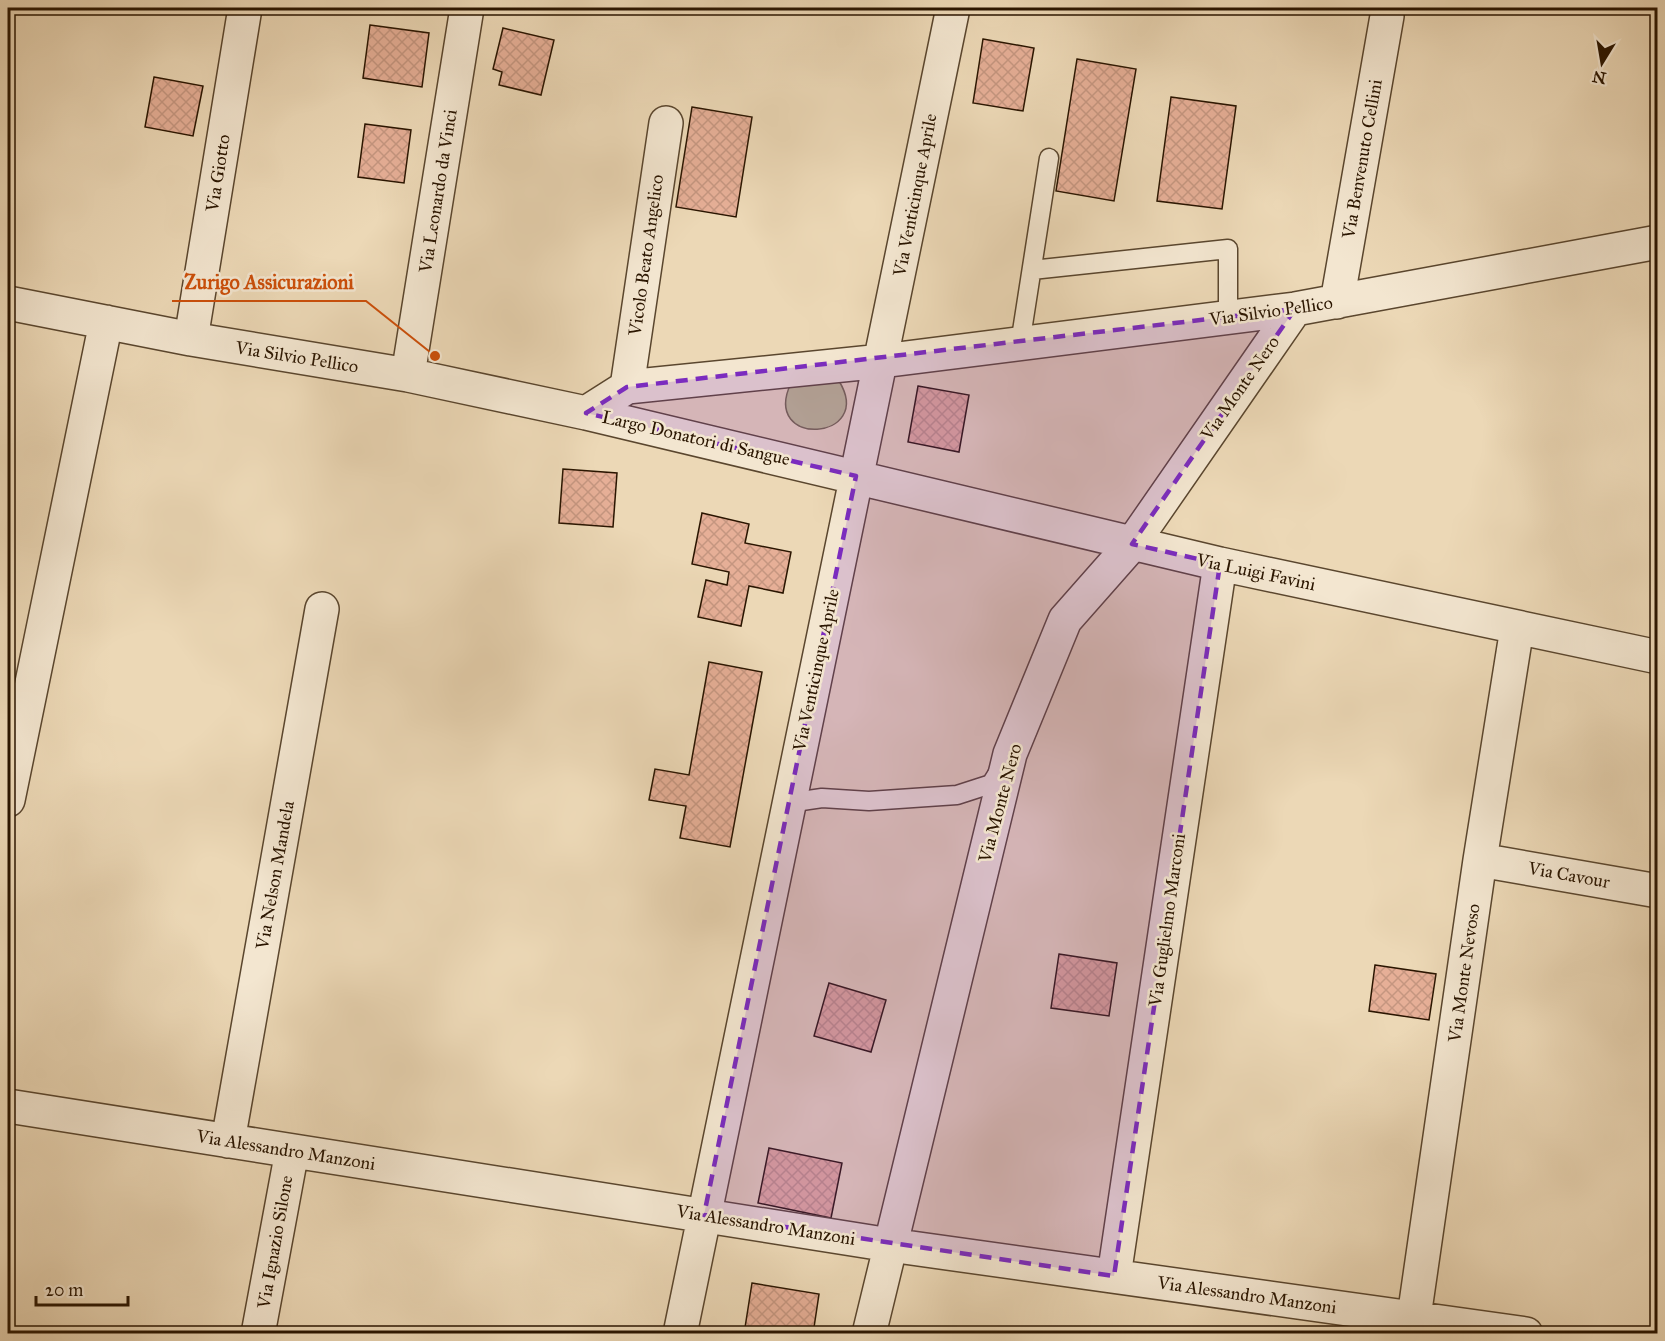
<svg xmlns="http://www.w3.org/2000/svg" width="1665" height="1341" font-family="'IM FELL Great Primer',serif">
	<style>
		.green { fill: #bfbc89; stroke: #746844; stroke-width: 1.5 }
		.building { fill: url(#building-cross-hatch); stroke: #2a1500; stroke-width: 1.5 }
		.lines { fill: none; stroke-linecap: round; stroke-linejoin: round }
		.lane-casing { stroke: #5a462e; stroke-width: 21 }
		.street-casing { stroke: #5a462e; stroke-width: 36 }
		.lane { stroke: #f3e6d0; stroke-width: 18 }
		.street { stroke: #f3e6d0; stroke-width: 33 }
		.marked { fill: #7b2cbf; fill-opacity: 0.2; stroke: #7b2cbf; stroke-width: 4.5; stroke-dasharray: 12 8; stroke-linejoin: round }
		.labels { text-anchor: middle; dominant-baseline: central; stroke-width: 5; stroke-linejoin: round; paint-order: stroke }
		.street-label { font-size: 18px; fill: #2a1500; stroke: #f3e6d0 }
		.leader { fill: none; stroke: #cc4f0a; stroke-width: 2 }
		.callout-dot { fill: #cc4f0a; stroke: #f3e6d0; stroke-width: 2 }
		.callout-label { font-size: 20px; text-anchor: middle; font-weight: bold; fill: #cc4f0a; stroke: #f3e6d0; stroke-width: 5; stroke-linejoin: round; paint-order: stroke }
	</style>
	<defs>
		<pattern id="building-cross-hatch" width="8" height="8" patternUnits="userSpaceOnUse" patternTransform="scale(1.5)"><rect width="8" height="8" fill="#e6af97"/><path d="M0 0l8 8M0 8l8-8" fill="none" stroke="#c59680"/></pattern>
	</defs>
	<rect width="100%" height="100%" fill="#ecd8b6"/>
	<filter id="stains"><feTurbulence type="fractalNoise" baseFrequency=".00333" numOctaves="4"/><feColorMatrix values="0 0 0 0 .2 0 0 0 0 .09 0 0 0 0 .02 0 0 0 .5 -.17"/></filter>
	<radialGradient id="worn" r=".72"><stop offset=".6" stop-color="#630" stop-opacity="0"/><stop offset="1" stop-color="#630" stop-opacity=".3"/></radialGradient>
	<path class="green" d="M 839,381 C 876,441 760,449 791,383 Z"/>
	<path class="building" d="M 370,25 L 429,33 L 422,87 L 363,78 Z
		M 503,28 L 554,40 L 541,95 L 499,85 L 502,72 L 493,69 Z
		M 983,39 L 1034,48 L 1023,111 L 973,103 Z
		M 1077,59 L 1136,69 L 1114,201 L 1056,191 Z
		M 154,77 L 203,86 L 193,136 L 145,127 Z
		M 1171,97 L 1236,106 L 1222,209 L 1157,201 Z
		M 692,107 L 752,117 L 736,217 L 676,207 Z
		M 365,124 L 411,130 L 404,183 L 358,177 Z
		M 918,386 L 969,395 L 959,452 L 908,442 Z
		M 563,469 L 617,473 L 613,527 L 559,523 Z
		M 702,513 L 749,524 L 745,543 L 791,552 L 783,593 L 749,586 L 741,626 L 698,617 L 706,580 L 727,585 L 729,572 L 692,564 Z
		M 709,662 L 762,672 L 730,847 L 680,838 L 686,806 L 649,800 L 655,769 L 689,775 Z
		M 1059,954 L 1117,963 L 1109,1016 L 1051,1008 Z
		M 1375,965 L 1436,974 L 1429,1020 L 1369,1011 Z
		M 829,983 L 886,1000 L 871,1052 L 814,1036 Z
		M 769,1148 L 842,1163 L 831,1218 L 758,1203 Z
		M 752,1283 L 819,1294 L 813,1334 L 744,1334 Z"/>
	<g class="lines">
		<defs>
			<path id="lane" d="M 1032,270 L 1228,249 L 1228,317
				M 1020,344 L 1049,158
				M 788,803 L 822,798 L 869,801 L 957,795 L 991,784 L 1001,768"/>
			<path id="street" d="M 1337,302 L 1387,16
				M 8,303 L 191,339 L 408,375 L 586,413 L 1220,564 L 1658,657
				M 191,339 L 245,8
				M 408,375 L 467,8
				M 627,387 L 666,123
				M 586,413 L 627,387 L 882,361 L 1295,309 L 1658,242
				M 8,800 L 106,322
				M 1480,860 L 1658,891
				M 8,1106 L 890,1245 L 1526,1334
				M 228,1141 L 322,609
				M 1114,1276 L 1220,564
				M 1414,1317 L 1480,860 L 1517,628
				M 258,1334 L 292,1151
				M 680,1334 L 953,8
				M 869,1334 L 1010,754 L 1065,620 L 1132,544 L 1295,309"/>
		</defs>
		<use href="#lane" class="lane-casing"/>
		<use href="#street" class="street-casing"/>
		<use href="#lane" class="lane"/>
		<use href="#street" class="street"/>
	</g>
	<path class="marked" d="M 1295,309 L 1132,544 L 1220,564 L 1114,1276 L 704,1215 L 856,476 L 586,413 L 627,387 Z"/>
	<g class="labels">
		<g class="street-label">
			<text transform="translate(1362 159) rotate(-80)">Via Benvenuto Cellini</text>
			<text transform="translate(218 173) rotate(-81)">Via Giotto</text>
			<text transform="translate(438 191) rotate(-81)">Via Leonardo da Vinci</text>
			<text transform="translate(915 195) rotate(-79)">Via Venticinque Aprile</text>
			<text transform="translate(646 255) rotate(-82)">Vicolo Beato Angelico</text>
			<text transform="translate(1271 311) rotate(-8)">Via Silvio Pellico</text>
			<text transform="translate(297 357) rotate(9)">Via Silvio Pellico</text>
			<text transform="translate(1240 388) rotate(-55)">Via Monte Nero</text>
			<text transform="translate(696 438) rotate(13)">Largo Donatori di Sangue</text>
			<text transform="translate(1256 572) rotate(12)">Via Luigi Favini</text>
			<text transform="translate(816 670) rotate(-78)">Via Venticinque Aprile</text>
			<text transform="translate(1000 803) rotate(-75)">Via Monte Nero</text>
			<text transform="translate(275 875) rotate(-80)">Via Nelson Mandela</text>
			<text transform="translate(1569 875) rotate(10)">Via Cavour</text>
			<text transform="translate(1167 920) rotate(-82)">Via Guglielmo Marconi</text>
			<text transform="translate(1464 973) rotate(-82)">Via Monte Nevoso</text>
			<text transform="translate(286 1150) rotate(9)">Via Alessandro Manzoni</text>
			<text transform="translate(766 1225) rotate(9)">Via Alessandro Manzoni</text>
			<text transform="translate(275 1242) rotate(-80)">Via Ignazio Silone</text>
			<text transform="translate(1247 1295) rotate(8)">Via Alessandro Manzoni</text>
		</g>
	</g>
	<path class="leader" d="M435 356L366 301H172"/>
	<circle class="callout-dot" cx="435" cy="356" r="6"/>
	<g class="callout-label">
		<text x="269" y="289">Zurigo Assicurazioni</text>
	</g>
	<rect width="1665" height="1341" fill="none" stroke="#ecd8b6" stroke-width="30"/>
	<rect x="9" y="9" width="1647" height="1323" fill="none" stroke="#2a1500" stroke-width="3"/>
	<rect x="15" y="15" width="1635" height="1311" fill="none" stroke="#2a1500" stroke-width="1.5"/>
	<g transform="translate(1602 63) rotate(191)" stroke="#f3e6d0" stroke-width="4.5" paint-order="stroke">
	<path d="M0-4.5L10 22L0 15L-10 22Z" fill="#2a1500"/>
	<text y="-9" font-size="16" font-weight="bold" text-anchor="middle" fill="#2a1500">N</text>
	</g>
	<path d="M36 1296v9h92v-9" fill="none" stroke="#2a1500" stroke-width="3"/>
	<text x="45" y="1296" font-size="18" fill="#2a1500" stroke="#f3e6d0" stroke-width="4.5" paint-order="stroke">20 m</text>
	<rect width="100%" height="100%" filter="url(#stains)"/>
	<rect width="100%" height="100%" fill="url(#worn)"/>
</svg>
